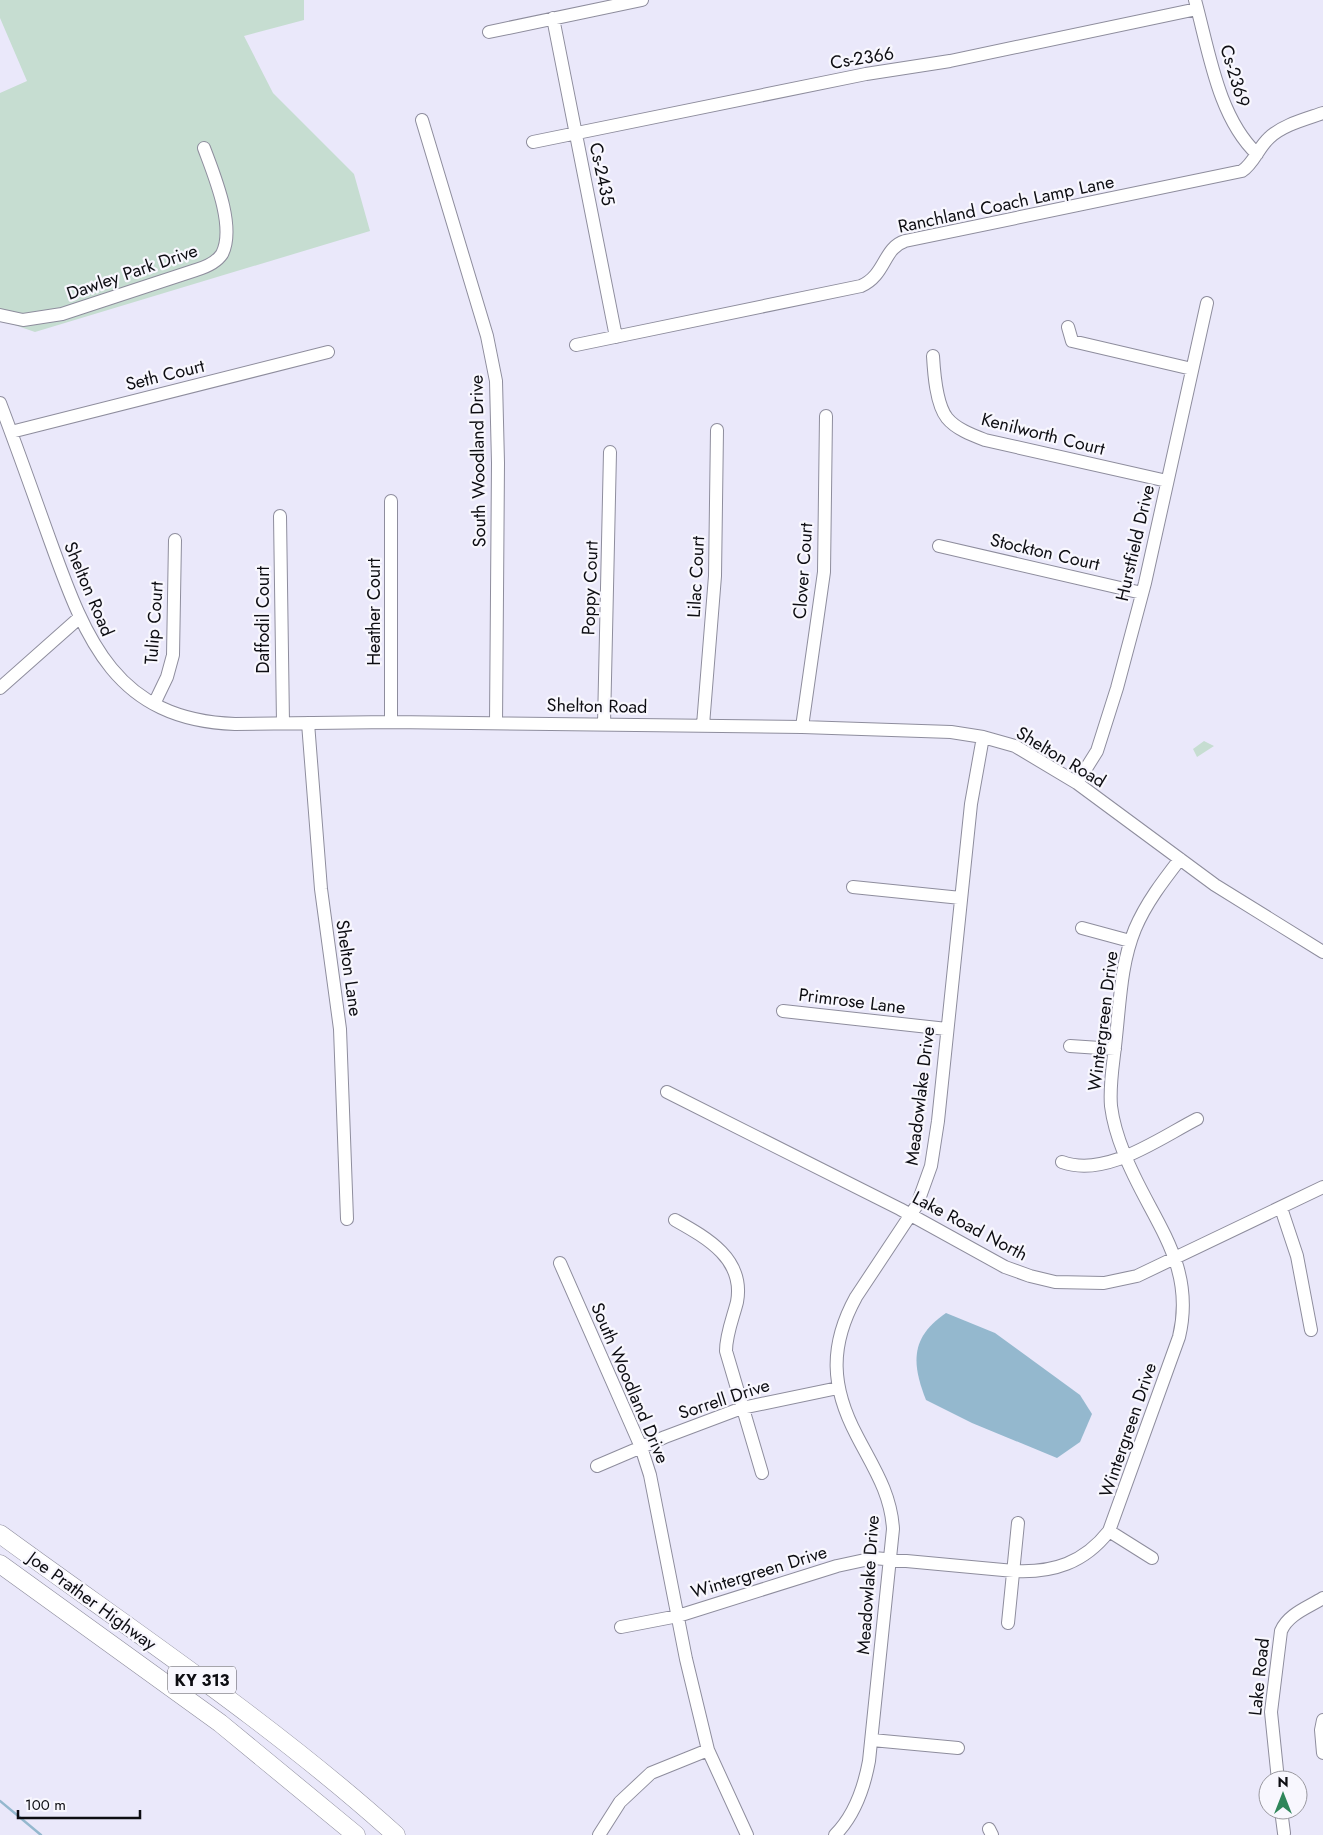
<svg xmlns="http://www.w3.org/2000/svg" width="1323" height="1835" font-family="Jost,sans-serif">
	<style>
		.green { fill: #c6ddd1 }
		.water { fill: #94b8ce }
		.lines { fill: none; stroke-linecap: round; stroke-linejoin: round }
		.stream { stroke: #94b8ce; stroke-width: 2.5 }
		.minor-casing { stroke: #8e8d9d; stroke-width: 14 }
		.highway-casing { stroke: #8e8d9d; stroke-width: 19 }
		.minor { stroke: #fff; stroke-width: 12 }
		.highway { stroke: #fff; stroke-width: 18 }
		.labels { text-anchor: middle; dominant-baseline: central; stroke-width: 4.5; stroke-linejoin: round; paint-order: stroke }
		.shield { fill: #f8f7fe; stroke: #545359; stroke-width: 1 }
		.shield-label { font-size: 16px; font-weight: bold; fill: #0d0d12 }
		.street-label { font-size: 18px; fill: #0d0d12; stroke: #f8f7fe }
	</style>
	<rect width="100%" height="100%" fill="#eae8fa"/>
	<path class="green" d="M 0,0 L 304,0 L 304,20 L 244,36 L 273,93 L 354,174 L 370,231 L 35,332 L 0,320 L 0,93 L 27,81 L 0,18 Z
		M 1204,741 L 1214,746 L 1197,757 L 1193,749 Z"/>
	<path class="water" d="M 946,1313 L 995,1333 L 1080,1395 L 1092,1414 L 1080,1442 L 1057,1458 L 972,1423 L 926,1400 C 911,1362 911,1337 946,1313 Z"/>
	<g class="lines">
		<path class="stream" d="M 0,1801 L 41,1835"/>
		<defs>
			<path id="minor" d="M 1195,0 C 1209,51 1218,117 1257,154
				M 553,18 L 616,337
				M 489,32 L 642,0
				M 422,120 L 487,336 L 496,381 L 498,463 L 496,723
				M 533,142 L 866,74 L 950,61 L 1197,9
				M 0,315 L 23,320 L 62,314 L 196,270 C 206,267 216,263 222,254 C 236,227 214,175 204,148
				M 1068,327 L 1072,341 L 1192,369
				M 576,345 L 861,286 C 886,275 883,248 905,241 L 1242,171 C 1254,163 1258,148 1269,138 C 1282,125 1306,119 1323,113
				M 933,356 C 934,373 936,404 947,418 C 956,429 972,435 985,440 L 1167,481
				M 0,403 C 18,450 34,496 51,543 C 86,640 116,720 235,724 L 391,722 L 802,727 L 951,732 L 983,737 L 1015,746 L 1077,783 L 1215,885 L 1323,952
				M 11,432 L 328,352
				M 391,501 L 391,722
				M 280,516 L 283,723
				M 939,546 L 1142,593
				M 0,688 L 79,618
				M 154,704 L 167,677 L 173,655 L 175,540
				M 308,723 L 321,889 L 340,1029 L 347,1219
				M 604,724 L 610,452
				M 703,725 L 715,576 L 717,430
				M 802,727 L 824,572 L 826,416
				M 1077,783 L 1097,751 L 1117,688 L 1145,583 L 1207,303
				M 853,887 L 961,898
				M 1082,928 L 1130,941
				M 783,1011 L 947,1029
				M 1070,1046 L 1115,1049
				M 667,1092 L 900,1209 L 1005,1267 L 1030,1276 L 1055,1282 L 1104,1283 L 1137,1276 L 1323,1187
				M 1062,1162 C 1106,1178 1158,1139 1197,1119
				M 1281,1208 L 1297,1256 L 1311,1330
				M 675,1220 C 707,1238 745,1259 737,1302 C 733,1318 726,1334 726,1351 L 762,1473
				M 560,1263 L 641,1447 L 650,1475 L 686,1659 L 708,1750 L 747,1835
				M 597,1466 L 665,1437 L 742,1408 L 838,1388
				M 1109,1531 L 1152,1558
				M 1008,1623 L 1018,1523
				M 621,1627 L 678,1616 L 837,1566 L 874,1558 L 1014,1571 C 1053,1573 1084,1563 1109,1531 L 1179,1337 C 1197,1262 1149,1218 1124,1153 C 1118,1138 1113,1122 1111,1106 C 1109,1083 1114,1060 1116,1037 C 1120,1001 1121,963 1135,929 C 1146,903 1163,881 1180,859
				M 1323,1720 L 1321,1730 L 1323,1753
				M 872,1740 L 958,1748
				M 1278,1780 L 1271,1712 L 1281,1631 C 1288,1614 1309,1607 1323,1598
				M 1281,1810 L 1284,1833
				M 989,1829 L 992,1835
				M 599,1835 L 620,1802 L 651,1773 L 708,1750
				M 835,1835 C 855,1815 864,1788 869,1761 L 893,1529 C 891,1493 873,1467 857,1436 C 831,1387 829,1346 856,1297 L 917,1205 L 931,1166 L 938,1121 L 971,804 L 983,737"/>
			<path id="highway" d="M 0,1534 C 134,1632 273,1724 396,1835
				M 0,1564 L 220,1723 L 356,1835"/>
		</defs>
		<use href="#minor" class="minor-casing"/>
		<use href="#highway" class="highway-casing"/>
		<use href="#minor" class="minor"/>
		<use href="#highway" class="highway"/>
	</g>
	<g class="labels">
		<rect class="shield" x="168" y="1666.5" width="68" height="27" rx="4"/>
		<g class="shield-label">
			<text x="202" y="1680">KY 313</text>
		</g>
		<g class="street-label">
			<text transform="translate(862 58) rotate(-9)">Cs-2366</text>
			<text transform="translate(1235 76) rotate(73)">Cs-2369</text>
			<text transform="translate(602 174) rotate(78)">Cs-2435</text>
			<text transform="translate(1006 204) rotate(-12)">Ranchland Coach Lamp Lane</text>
			<text transform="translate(132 272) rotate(-19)">Dawley Park Drive</text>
			<text transform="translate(165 375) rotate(-14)">Seth Court</text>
			<text transform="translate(1043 434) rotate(14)">Kenilworth Court</text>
			<text transform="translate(478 461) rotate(-91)">South Woodland Drive</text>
			<text transform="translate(1135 543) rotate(-77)">Hurstfield Drive</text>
			<text transform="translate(1045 552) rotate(13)">Stockton Court</text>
			<text transform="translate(803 571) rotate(-86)">Clover Court</text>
			<text transform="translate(696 577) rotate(-87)">Lilac Court</text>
			<text transform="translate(590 588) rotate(-88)">Poppy Court</text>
			<text transform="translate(89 589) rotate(67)">Shelton Road</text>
			<text transform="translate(374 612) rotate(-90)">Heather Court</text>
			<text transform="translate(263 620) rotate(-90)">Daffodil Court</text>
			<text transform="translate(154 623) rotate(-86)">Tulip Court</text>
			<text transform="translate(597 706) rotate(1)">Shelton Road</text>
			<text transform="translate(1061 757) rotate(31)">Shelton Road</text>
			<text transform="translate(349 968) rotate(82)">Shelton Lane</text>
			<text transform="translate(852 1001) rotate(7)">Primrose Lane</text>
			<text transform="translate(1103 1021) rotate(-83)">Wintergreen Drive</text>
			<text transform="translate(920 1096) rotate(-83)">Meadowlake Drive</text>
			<text transform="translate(970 1226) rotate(28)">Lake Road North</text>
			<text transform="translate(630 1383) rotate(67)">South Woodland Drive</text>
			<text transform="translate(724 1399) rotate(-18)">Sorrell Drive</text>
			<text transform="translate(1128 1430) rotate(-71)">Wintergreen Drive</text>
			<text transform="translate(759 1572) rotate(-17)">Wintergreen Drive</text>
			<text transform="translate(868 1585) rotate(-86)">Meadowlake Drive</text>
			<text transform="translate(92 1601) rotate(36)">Joe Prather Highway</text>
			<text transform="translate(1259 1677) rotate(-84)">Lake Road</text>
		</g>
	</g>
	<g transform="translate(1283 1795)"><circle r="24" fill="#f8f7fe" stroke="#9a99a0"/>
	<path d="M0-4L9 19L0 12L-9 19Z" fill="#2f865a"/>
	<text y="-8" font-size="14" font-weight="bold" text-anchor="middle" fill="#0d0d12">N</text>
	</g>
	<path d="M18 1810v8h122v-8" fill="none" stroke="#0d0d12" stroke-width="2.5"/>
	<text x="25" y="1810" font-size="15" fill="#0d0d12" stroke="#f8f7fe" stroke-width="4" paint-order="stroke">100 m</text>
</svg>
